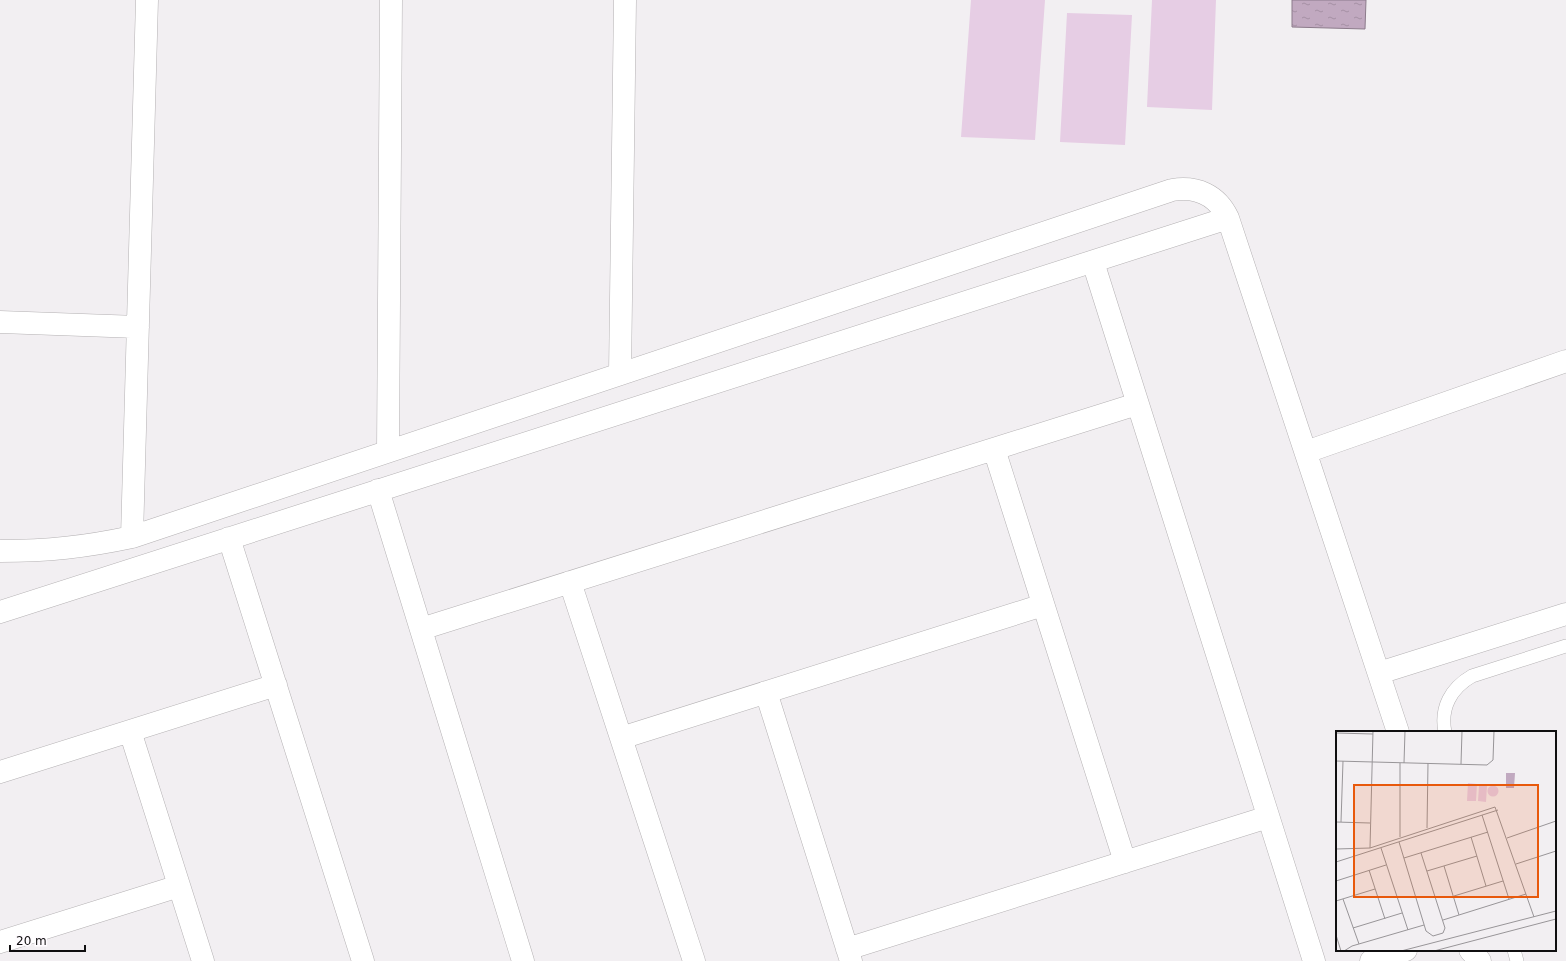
<svg xmlns="http://www.w3.org/2000/svg" width="1566" height="961" font-family="'DejaVu Sans',sans-serif">
	<style>
		.park { fill: #e6cde4 }
		.water { fill: url(#water-ripples); stroke: #8c7b8b }
		.lines { fill: none; stroke-linecap: round; stroke-linejoin: round }
		.lane-casing { stroke: #b4b1b3; stroke-width: 14 }
		.street-casing { stroke: #b4b1b3; stroke-width: 23 }
		.lane { stroke: #fff; stroke-width: 13 }
		.street { stroke: #fff; stroke-width: 22 }
		.inset-road { fill: none; stroke: #989598; stroke-width: 1 }
		.view { fill: #e8590c; fill-opacity: 0.15; stroke: #e8590c; stroke-width: 2 }
		.inset-edge { fill: none; stroke: #100f10; stroke-width: 2 }
	</style>
	<defs>
		<pattern id="water-ripples" width="26" height="14" patternUnits="userSpaceOnUse"><rect width="26" height="14" fill="#c1a9c0"/><path d="M2 4q2-2 4 0t4 0M15 11q2-2 4 0t4 0" fill="none" stroke="#a590a4"/></pattern>
	</defs>
	<rect width="100%" height="100%" fill="#f2eff2"/>
	<path class="park" d="M 971,0 L 1045,0 L 1035,140 L 961,137 Z
		M 1152,0 L 1216,0 L 1212,110 L 1147,107 Z
		M 1067,13 L 1132,15 L 1125,145 L 1060,142 Z"/>
	<path class="water" d="M 1292,0 L 1366,0 L 1365,29 L 1292,27 Z"/>
	<g class="lines">
		<defs>
			<path id="lane" d="M 1445,732 C 1440,708 1451,688 1472,676 L 1566,646
				M 1514,950 L 1517,961"/>
			<path id="street" d="M 1093,262 L 1314,961
				M 0,322 L 138,327
				M 620,374 L 625,0
				M 994,449 L 1125,862
				M 388,451 L 391,0
				M 1306,452 L 1566,361
				M 378,490 L 523,961
				M 132,537 L 147,0
				M 229,538 L 363,961
				M 0,551 C 48,551 85,547 132,537 L 1172,190 C 1197,186 1217,195 1228,218 L 1398,732
				M 570,582 L 694,961
				M 0,612 L 1228,218
				M 421,629 L 1137,404
				M 1379,673 L 1566,614
				M 766,692 L 851,961
				M 130,731 L 203,961
				M 621,738 L 1043,605
				M 0,772 L 276,685
				M 0,942 L 179,886
				M 847,949 L 1268,817
				M 1470,950 L 1480,961
				M 1371,961 L 1406,950"/>
		</defs>
		<use href="#lane" class="lane-casing"/>
		<use href="#street" class="street-casing"/>
		<use href="#lane" class="lane"/>
		<use href="#street" class="street"/>
	</g>
	<g transform="translate(1336 731)">
		<rect width="220" height="220" fill="#f2eff2"/>
		<path d="M 132,52 L 141,53 L 140,70 L 131,70 ZM151.5 60a5.5 5.5 0 1 1 11 0a5.5 5.5 0 1 1-11 0ZM 143,55 L 151,55 L 150,71 L 142,70 Z" fill="#e6cde4"/>
		<path d="M 170,42 L 179,42 L 178,57 L 170,57 Z" fill="#c1a9c0"/>
		<path class="inset-road" d="M 0,2 L 37,3M 0,30 L 151,34 L 157,29 L 158,0M 68,32 L 69,0M 125,33 L 126,0M 146,84 L 173,168M 0,91 L 34,92M 5,91 L 7,30M 91,97 L 92,32M 64,106 L 64,32M 135,106 L 150,155M 171,107 L 220,90M 63,111 L 90,200 L 97,205 L 107,202 L 109,197 L 85,122M 34,117 L 37,0M 45,117 L 72,199M 0,118 L 34,117 L 159,76 L 198,186M 68,127 L 152,101M 0,131 L 162,79M 180,133 L 220,120M 108,135 L 123,184M 33,139 L 49,188M 91,140 L 141,125M 0,150 L 50,134M 118,165 L 167,150M 7,168 L 23,213M 0,170 L 39,158M 107,189 L 190,163M 17,197 L 66,182M 0,204 L 5,220M 8,220 L 16,215 L 88,194M 65,220 L 220,180M 98,220 L 220,188"/>
		<path class="view" d="M 18,54 L 202,54 L 202,166 L 18,166 Z"/>
		<rect width="220" height="220" class="inset-edge"/>
	</g>
	<path d="M10 945v6h75v-6" fill="none" stroke="#100f10" stroke-width="2"/>
	<text x="16" y="945" font-size="12" fill="#100f10" stroke="#fffcff" stroke-width="3" paint-order="stroke">20 m</text>
</svg>
